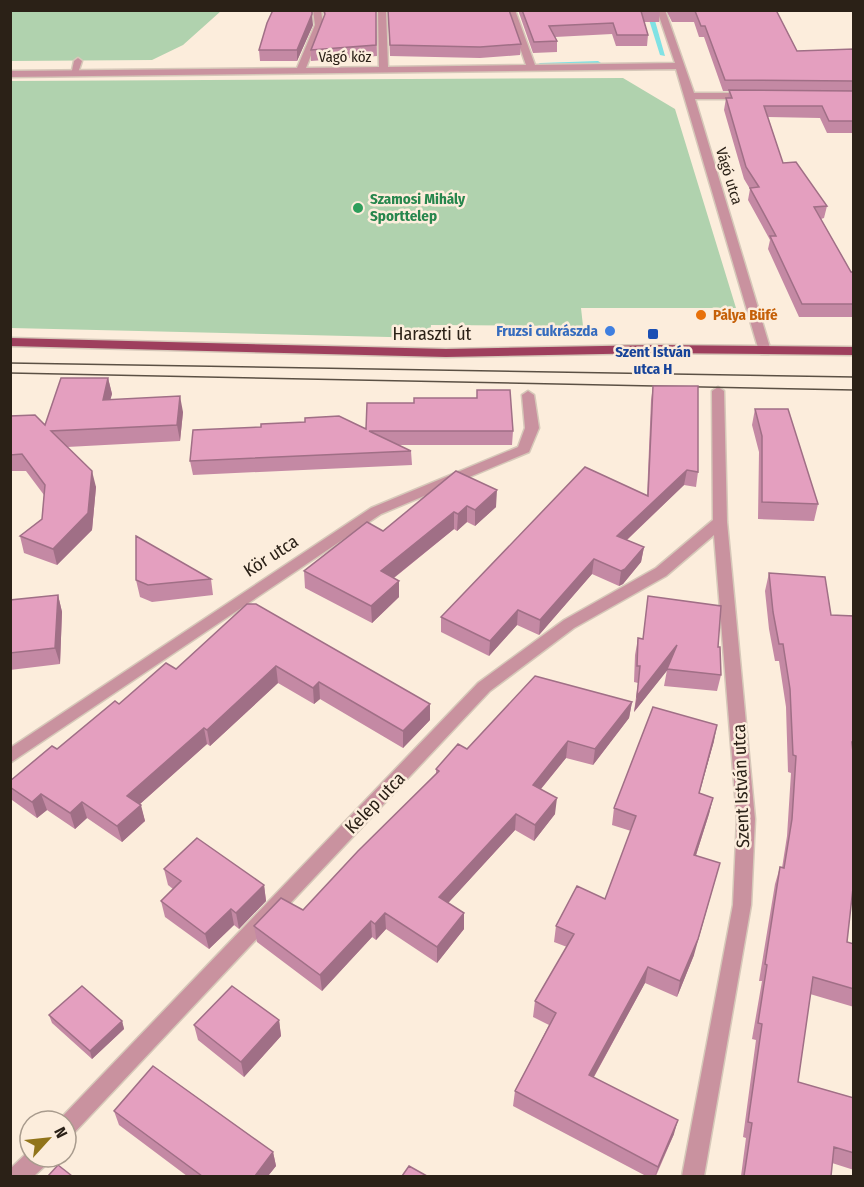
<svg xmlns="http://www.w3.org/2000/svg" width="864" height="1187" font-family="'Fira Sans Condensed',sans-serif">
	<style>
		.green { fill: #b0d2ae }
		.lines { fill: none; stroke-linecap: round; stroke-linejoin: round }
		.stream { fill: #80e2e4; fill-rule: evenodd }
		.lane-casing { stroke: #d6c8b9; stroke-width: 3 }
		.street-casing { stroke: #d6c8b9; stroke-width: 3 }
		.primary-casing { stroke: #d6c8b9; stroke-width: 3 }
		.lane { fill: #c9929f; fill-rule: evenodd }
		.street { fill: #c9929f; fill-rule: evenodd }
		.primary { fill: #9e3f5d; fill-rule: evenodd }
		.tram { stroke: #5b5044; stroke-width: 1.5 }
		.wall { fill: #c489a4 }
		.shaded-wall { fill: #a06f86 }
		.building { fill: #e49fbf; stroke: #a06f86; stroke-width: 1.5 }
		.leisure-dot { fill: #2e9e5b; stroke: #fceddc; stroke-width: 2 }
		.food-dot { fill: #e8710a; stroke: #fceddc; stroke-width: 2 }
		.shop-dot { fill: #3f7fe0; stroke: #fceddc; stroke-width: 2 }
		.transit-dot { fill: #1a4fb4; stroke: #fceddc; stroke-width: 2 }
		.labels { text-anchor: middle; dominant-baseline: central; stroke-width: 5; stroke-linejoin: round; paint-order: stroke }
		.far-street-label { font-size: 15px; fill: #2b2117; stroke: #fceddc }
		.far-leisure-label { font-size: 15px; font-weight: bold; fill: #27864d; stroke: #fceddc; text-anchor: start }
		.far-food-label { font-size: 15px; font-weight: bold; fill: #c56008; stroke: #fceddc; text-anchor: start }
		.far-shop-label { font-size: 15px; font-weight: bold; fill: #366cbe; stroke: #fceddc; text-anchor: end }
		.far-transit-label { font-size: 15px; font-weight: bold; fill: #164399; stroke: #fceddc }
		.street-label { font-size: 18px; fill: #2b2117; stroke: #fceddc }
	</style>
	<rect width="100%" height="100%" fill="#fceddc"/>
	<path class="green" d="M 10,11 L 221,11 L 183,45 L 152,60 L 11,61 Z
		M 623,78 L 675,109 L 736,308 L 581,308 L 583,326 L 431,325 L 430,338 L 11,328 L 11,81 Z"/>
	<g class="lines">
		<path class="stream" d="M 646,10 L 652,10 L 665,56 L 660,55 Z
			M 598,61 L 601,63 L 600,64 L 540,67 L 537,65 L 540,63 Z"/>
		<defs>
			<path id="lane" d="M 78,58 L 82,61 L 78,73 L 71,75 L 74,61 Z"/>
			<path id="street" d="M 313,10 L 321,10 L 323,25 L 306,68 L 379,67 L 378,10 L 386,10 L 388,67 L 526,65 L 507,10 L 515,10 L 535,65 L 675,63 L 657,10 L 665,10 L 694,93 L 747,93 L 752,96 L 747,99 L 695,99 L 771,351 L 769,354 L 761,354 L 759,351 L 676,69 L 10,77 L 10,71 L 297,68 L 315,25 Z
				M 718,387 L 724,391 L 727,522 L 755,819 L 751,905 L 704,1176 L 682,1176 L 733,905 L 737,819 L 714,535 L 666,576 L 574,628 L 490,691 L 73,1134 L 66,1137 L 66,1121 L 59,1120 L 478,683 L 564,620 L 656,568 L 713,520 L 712,391 Z
				M 528,391 L 534,395 L 539,428 L 529,452 L 381,514 L 10,763 L 10,748 L 371,508 L 518,447 L 525,428 L 522,395 Z
				M 30,1150 L 30,1157 L 49,1157 L 46,1165 L 34,1176 L 10,1176 L 11,1168 Z"/>
			<path id="primary" d="M 10,338 L 446,349 L 656,345 L 854,347 L 854,355 L 656,353 L 446,357 L 10,346 Z"/>
		</defs>
		<use href="#lane" class="lane-casing"/>
		<use href="#street" class="street-casing"/>
		<use href="#primary" class="primary-casing"/>
		<use href="#lane" class="lane"/>
		<use href="#street" class="street"/>
		<use href="#primary" class="primary"/>
		<path class="tram" d="M 10,363 L 854,377
			M 10,373 L 854,390"/>
	</g>
	<path class="wall" d="M 323,10 L 376,10 L 377,56 L 311,61 L 311,50 L 324,16 Z
		M 388,10 L 521,44 L 520,55 L 480,58 L 390,56 Z
		M 518,10 L 660,10 L 659,22 L 644,22 L 648,35 L 647,46 L 616,46 L 612,34 L 555,37 L 557,41 L 557,52 L 533,53 Z
		M 666,10 L 776,10 L 797,51 L 854,49 L 854,133 L 827,133 L 820,118 L 768,117 L 783,163 L 827,206 L 824,218 L 821,219 L 851,272 L 854,272 L 854,317 L 799,317 L 768,249 L 770,240 L 748,200 L 750,189 L 744,179 L 724,110 L 726,98 L 728,98 L 729,91 L 723,91 L 704,37 L 699,37 L 694,22 L 672,22 Z
		M 313,25 L 297,61 L 260,61 L 259,50 Z
		M 108,378 L 112,394 L 110,399 L 183,412 L 180,441 L 67,447 L 96,487 L 92,530 L 57,565 L 24,553 L 20,536 L 42,519 L 44,495 L 26,471 L 10,471 L 10,416 L 45,425 Z
		M 653,386 L 698,472 L 696,487 L 684,485 L 627,540 L 644,547 L 641,562 L 623,584 L 619,586 L 592,574 L 539,635 L 517,625 L 489,656 L 441,632 L 441,617 L 647,496 L 651,400 Z
		M 477,390 L 513,431 L 512,445 L 398,445 L 411,451 L 412,465 L 193,475 L 190,461 L 261,427 L 305,422 L 366,429 L 414,403 L 477,398 Z
		M 755,409 L 818,504 L 814,521 L 758,519 L 759,452 L 752,425 Z
		M 456,471 L 496,507 L 475,526 L 467,522 L 457,531 L 454,529 L 394,578 L 399,581 L 399,597 L 372,623 L 305,588 L 304,571 L 383,531 Z
		M 769,573 L 831,615 L 854,616 L 854,879 L 847,942 L 854,944 L 854,1007 L 810,994 L 798,1082 L 854,1098 L 854,1170 L 832,1163 L 831,1176 L 741,1176 L 746,1138 L 743,1137 L 756,1040 L 752,1039 L 762,981 L 759,981 L 775,884 L 780,867 L 782,868 L 787,836 L 791,773 L 788,772 L 786,707 L 779,661 L 775,661 L 769,629 L 765,591 Z
		M 211,579 L 213,595 L 152,602 L 140,597 L 136,580 Z
		M 58,595 L 62,612 L 60,664 L 10,670 L 10,600 Z
		M 648,596 L 718,647 L 721,675 L 717,691 L 664,686 L 667,670 L 634,712 L 638,683 L 634,682 L 635,655 L 638,638 L 643,638 Z
		M 247,604 L 430,720 L 403,748 L 320,699 L 314,704 L 278,683 L 210,746 L 207,744 L 140,804 L 145,821 L 122,842 L 87,818 L 75,829 L 47,810 L 37,818 L 12,800 L 10,795 L 10,781 L 57,749 L 119,704 L 176,669 Z
		M 632,702 L 629,718 L 593,765 L 566,758 L 541,789 L 555,814 L 534,841 L 515,830 L 448,903 L 464,913 L 464,929 L 437,963 L 386,929 L 376,940 L 372,937 L 322,991 L 257,942 L 254,926 L 303,910 L 436,774 L 436,769 L 467,749 Z
		M 714,741 L 699,793 L 713,798 L 709,814 L 696,855 L 694,955 L 677,997 L 645,983 L 594,1077 L 674,1134 L 656,1176 L 646,1176 L 513,1106 L 515,1091 L 549,1025 L 533,1017 L 535,1001 L 567,947 L 554,942 L 556,926 L 605,899 L 631,831 L 612,825 L 614,808 Z
		M 164,869 L 264,885 L 266,901 L 239,929 L 234,925 L 209,949 L 165,917 L 161,901 L 173,889 L 168,885 Z
		M 49,1015 L 122,1021 L 124,1029 L 92,1059 L 52,1023 Z
		M 279,1020 L 281,1036 L 244,1077 L 198,1040 L 194,1025 Z
		M 114,1111 L 273,1152 L 276,1166 L 268,1176 L 187,1176 L 119,1125 Z"/>
	<path class="shaded-wall" d="M 312,14 L 313,25 L 297,61 L 297,50 Z
		M 108,378 L 112,394 L 106,416 L 103,400 Z
		M 180,396 L 183,412 L 180,441 L 177,425 Z
		M 687,470 L 684,485 L 615,551 L 617,536 Z
		M 92,471 L 96,487 L 92,530 L 57,565 L 53,549 Z
		M 497,490 L 496,507 L 475,526 L 475,510 Z
		M 467,506 L 467,522 L 457,531 L 458,514 Z
		M 454,512 L 454,529 L 381,588 L 381,571 Z
		M 644,547 L 641,562 L 623,584 L 619,586 L 621,571 Z
		M 594,559 L 592,574 L 539,635 L 540,620 Z
		M 399,581 L 399,597 L 372,623 L 371,606 Z
		M 58,595 L 62,612 L 60,664 L 55,648 Z
		M 518,610 L 517,625 L 489,656 L 490,641 Z
		M 677,645 L 674,662 L 634,712 L 637,696 Z
		M 276,666 L 278,683 L 210,746 L 207,730 Z
		M 319,682 L 320,699 L 314,704 L 313,688 Z
		M 632,702 L 629,718 L 593,765 L 595,749 Z
		M 430,704 L 430,720 L 403,748 L 403,731 Z
		M 717,725 L 714,741 L 695,809 L 699,793 Z
		M 204,728 L 207,744 L 131,812 L 127,796 Z
		M 568,741 L 566,758 L 531,801 L 533,785 Z
		M 41,794 L 47,810 L 37,818 L 32,802 Z
		M 557,798 L 555,814 L 534,841 L 535,825 Z
		M 713,798 L 709,814 L 691,871 L 694,855 Z
		M 82,802 L 87,818 L 75,829 L 70,813 Z
		M 141,805 L 145,821 L 122,842 L 117,826 Z
		M 516,814 L 515,830 L 439,913 L 439,897 Z
		M 720,863 L 694,955 L 677,997 L 680,981 Z
		M 264,885 L 266,901 L 239,929 L 236,913 Z
		M 231,909 L 234,925 L 209,949 L 205,934 Z
		M 385,913 L 386,929 L 376,940 L 375,924 Z
		M 464,913 L 464,929 L 437,963 L 437,947 Z
		M 371,921 L 372,937 L 322,991 L 320,975 Z
		M 648,967 L 645,983 L 587,1089 L 589,1075 Z
		M 279,1020 L 281,1036 L 244,1077 L 241,1062 Z
		M 122,1021 L 124,1029 L 92,1059 L 90,1051 Z
		M 678,1120 L 674,1134 L 655,1176 L 658,1167 Z
		M 273,1152 L 276,1166 L 268,1176 L 255,1176 Z"/>
	<path class="building" d="M 273,10 L 312,10 L 312,14 L 297,50 L 259,50 L 267,23 Z
		M 324,10 L 376,10 L 376,45 L 311,50 L 325,14 Z
		M 388,10 L 509,10 L 521,44 L 480,47 L 390,45 Z
		M 522,10 L 660,10 L 660,11 L 641,11 L 648,35 L 617,35 L 613,23 L 549,26 L 557,41 L 534,42 Z
		M 673,10 L 776,10 L 797,51 L 854,49 L 854,81 L 725,80 L 705,26 L 701,26 L 695,11 Z
		M 729,90 L 854,91 L 854,121 L 829,121 L 822,106 L 764,106 L 783,163 L 796,162 L 827,206 L 814,207 L 851,272 L 854,272 L 854,304 L 802,304 L 770,236 L 776,236 L 750,188 L 759,187 L 746,167 L 726,98 L 732,98 Z
		M 61,378 L 108,378 L 103,400 L 180,396 L 177,425 L 51,431 L 92,471 L 88,513 L 53,549 L 20,536 L 42,519 L 45,485 L 22,454 L 10,455 L 10,416 L 35,415 L 45,425 Z
		M 653,386 L 698,386 L 698,472 L 687,470 L 617,536 L 644,547 L 625,569 L 621,571 L 594,559 L 540,620 L 518,610 L 490,641 L 441,617 L 585,467 L 648,496 Z
		M 477,390 L 510,390 L 513,431 L 369,431 L 411,451 L 190,461 L 193,430 L 261,427 L 261,424 L 305,422 L 305,418 L 339,416 L 366,429 L 367,403 L 414,403 L 414,398 L 477,398 Z
		M 755,409 L 788,409 L 818,504 L 762,502 L 762,436 Z
		M 456,471 L 497,490 L 475,510 L 467,506 L 458,514 L 454,512 L 381,571 L 399,581 L 371,606 L 304,571 L 367,522 L 383,531 Z
		M 136,536 L 211,579 L 148,585 L 136,580 Z
		M 769,573 L 825,577 L 831,615 L 854,616 L 854,742 L 852,742 L 854,763 L 854,879 L 847,942 L 854,944 L 854,989 L 813,977 L 798,1082 L 854,1098 L 854,1153 L 834,1147 L 831,1176 L 744,1176 L 752,1123 L 748,1122 L 762,1024 L 758,1023 L 767,965 L 765,964 L 780,867 L 784,868 L 792,819 L 796,756 L 793,755 L 790,689 L 783,644 L 779,644 L 773,612 Z
		M 58,595 L 55,648 L 10,653 L 10,600 Z
		M 648,596 L 721,606 L 718,647 L 720,647 L 721,675 L 667,669 L 677,645 L 637,696 L 640,666 L 637,666 L 638,638 L 643,639 Z
		M 247,604 L 256,604 L 430,704 L 403,731 L 319,682 L 313,688 L 276,666 L 207,730 L 204,728 L 127,796 L 141,805 L 117,826 L 82,802 L 70,813 L 41,794 L 32,802 L 10,787 L 10,781 L 52,746 L 57,749 L 115,701 L 119,704 L 166,663 L 176,669 Z
		M 535,676 L 632,702 L 595,749 L 568,741 L 533,785 L 557,798 L 535,825 L 516,814 L 439,897 L 464,913 L 437,947 L 385,913 L 375,924 L 371,921 L 320,975 L 254,926 L 281,898 L 303,910 L 358,851 L 439,771 L 436,769 L 458,744 L 467,749 Z
		M 653,707 L 717,725 L 699,793 L 713,798 L 694,855 L 720,863 L 698,939 L 680,981 L 648,967 L 589,1075 L 678,1120 L 658,1167 L 515,1091 L 556,1013 L 535,1001 L 574,934 L 556,926 L 577,886 L 605,899 L 636,816 L 614,808 Z
		M 197,838 L 264,885 L 236,913 L 231,909 L 205,934 L 161,901 L 181,881 L 164,869 Z
		M 82,986 L 122,1021 L 90,1051 L 49,1015 Z
		M 232,986 L 279,1020 L 241,1062 L 194,1025 Z
		M 153,1066 L 273,1152 L 255,1176 L 202,1176 L 114,1111 Z
		M 58,1165 L 72,1176 L 48,1176 Z
		M 409,1166 L 427,1176 L 402,1176 Z"/>
	<circle class="leisure-dot" cx="358" cy="208" r="6"/>
	<circle class="food-dot" cx="701" cy="315" r="6"/>
	<circle class="shop-dot" cx="610" cy="331" r="6"/>
	<rect class="transit-dot" x="647" y="328" width="12" height="12" rx="3"/>
	<g class="labels">
		<g class="far-street-label">
			<text x="345" y="57">Vágó köz</text>
			<text transform="translate(729 176) rotate(73)">Vágó utca</text>
		</g>
		<g class="far-leisure-label">
			<text x="370" y="199">Szamosi Mihály<tspan x="370" dy="17">Sporttelep</tspan></text>
		</g>
		<g class="far-food-label">
			<text x="713" y="315">Pálya Büfé</text>
		</g>
		<g class="far-shop-label">
			<text x="598" y="331">Fruzsi cukrászda</text>
		</g>
		<g class="far-transit-label">
			<text x="653" y="352">Szent István<tspan x="653" dy="17">utca H</tspan></text>
		</g>
		<g class="street-label">
			<text x="432" y="334">Haraszti út</text>
			<text transform="translate(271 556) rotate(-33)">Kör utca</text>
			<text transform="translate(741 786) rotate(-92)">Szent István utca</text>
			<text transform="translate(375 803) rotate(-46)">Kelep utca</text>
		</g>
	</g>
	<rect width="864" height="1187" fill="none" stroke="#2b2117" stroke-width="24"/>
	<g transform="translate(48 1139) rotate(63)"><circle r="28" fill="#fceddc" stroke="#a89b8d" stroke-width="1.5"/>
	<path d="M0-4.5L10 22L0 15L-10 22Z" fill="#91741a"/>
	<text y="-9" font-size="16" font-weight="bold" text-anchor="middle" fill="#2b2117">N</text>
	</g>
</svg>
